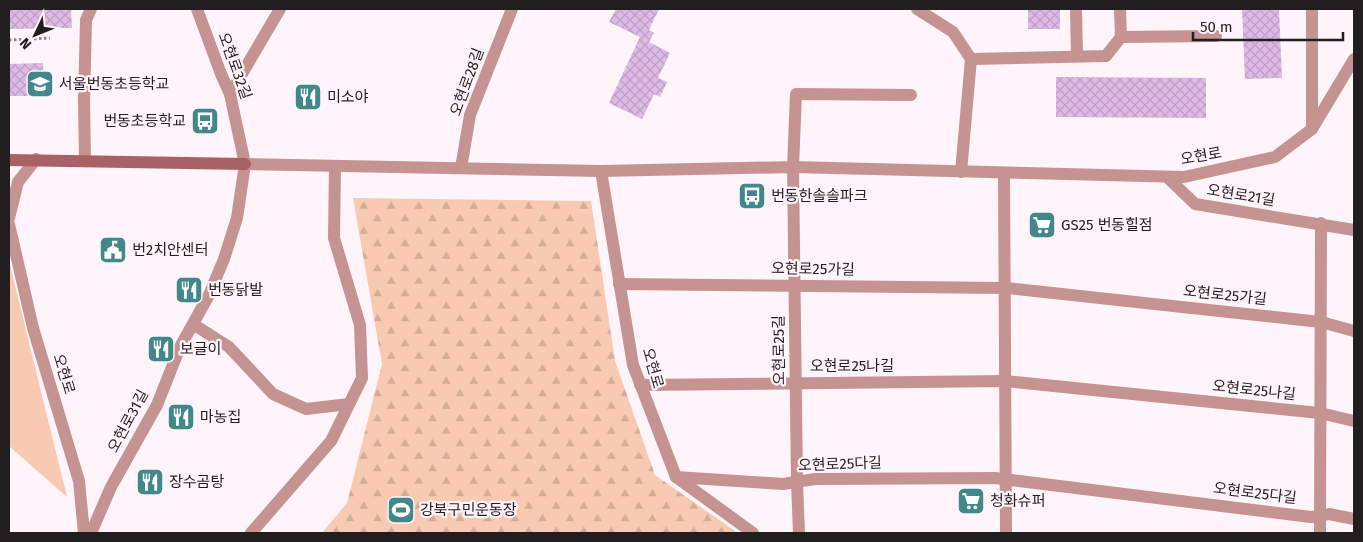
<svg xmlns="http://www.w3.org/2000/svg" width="1363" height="542" font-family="'Fira Sans','Noto Sans KR',sans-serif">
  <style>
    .green { fill: #f7cab1 }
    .forest { fill: url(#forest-firs) }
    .building { fill: url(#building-cross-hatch) }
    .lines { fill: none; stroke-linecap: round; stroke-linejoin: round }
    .path { stroke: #8f888b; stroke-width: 3; stroke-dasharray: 2.5 2.5; stroke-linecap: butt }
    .minor { stroke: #c59392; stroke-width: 12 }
    .tertiary { stroke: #c59392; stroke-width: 12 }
    .secondary { stroke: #a86263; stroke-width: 12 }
    .labels { text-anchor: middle; stroke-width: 4.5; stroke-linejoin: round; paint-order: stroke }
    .street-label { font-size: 15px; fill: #221e20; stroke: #fff4f9 }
    .poi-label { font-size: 15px; fill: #221e20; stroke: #fff4f9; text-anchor: start }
  </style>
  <defs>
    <pattern id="forest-firs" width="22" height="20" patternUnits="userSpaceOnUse" patternTransform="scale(1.25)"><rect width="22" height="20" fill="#f7cab1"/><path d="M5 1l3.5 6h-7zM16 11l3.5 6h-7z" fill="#d3ad98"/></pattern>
    <pattern id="building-cross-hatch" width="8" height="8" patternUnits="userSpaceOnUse" patternTransform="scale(1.25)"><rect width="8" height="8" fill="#dfbae7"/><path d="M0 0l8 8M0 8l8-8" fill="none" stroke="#bf9fc6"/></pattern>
  </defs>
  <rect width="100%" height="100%" fill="#fff4f9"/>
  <!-- green -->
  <polygon class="green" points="9,261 67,497 9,446"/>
  <!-- forest -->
  <polygon class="forest" points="353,198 591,201 615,361 655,475 738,533 322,533 347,503 382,364"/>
  <!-- building -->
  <g class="building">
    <polygon points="9,9 71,9 72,28 9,29"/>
    <polygon points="616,9 659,9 649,30 654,33 649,42 670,53 658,78 667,82 660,97 654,94 642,119 609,103 640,37 609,22"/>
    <rect x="1028" y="9" width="32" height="20"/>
    <polygon points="1242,9 1279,9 1282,78 1245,79"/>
    <polygon points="43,63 44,96 9,96 9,64"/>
    <polygon points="1056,77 1206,78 1206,118 1056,117"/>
  </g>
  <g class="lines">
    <!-- path -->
    <polyline class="path" points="9,40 50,38"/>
    <!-- minor -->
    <g class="minor">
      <polyline points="917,9 953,32 971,59 961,172"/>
      <polyline points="1076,9 1077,56"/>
      <polyline points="1120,9 1121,37"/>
      <polyline points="1312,9 1312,129"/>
      <polyline points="971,59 1106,56 1121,37 1216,36"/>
      <polyline points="230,94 280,9"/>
      <polyline points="85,160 84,101 86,20 91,9"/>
      <polyline points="461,168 470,115 512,9"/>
      <polyline points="601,171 633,365 676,477 753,533"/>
      <polyline points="1004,173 1006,533"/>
      <polyline points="1167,177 1195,204 1354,230"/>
      <polyline points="9,218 18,182 36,159"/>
      <polyline points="9,224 33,328 79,481 84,533"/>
      <polyline points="619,284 1006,288 1321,322 1354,331"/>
      <polyline points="193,324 229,347 273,394 306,409 349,404"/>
      <polyline points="640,385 1005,381 1320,413 1354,421"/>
      <polyline points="676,477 783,484 815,479 995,478 1311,517 1320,516 1329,514 1354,519"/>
      <polyline points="251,533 331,441 362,378 360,325 334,238 335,166"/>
      <polyline points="799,533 797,482 793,167 796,94 911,95"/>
      <polyline points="1320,533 1321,223"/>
    </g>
    <!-- tertiary -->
    <g class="tertiary">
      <polyline points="245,164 601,171 793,167 1184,177 1275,157 1312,129 1354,59"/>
      <polyline points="91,533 111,487 157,405 180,347 209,295 224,259 237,218 245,164 230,94 221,74 197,9"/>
    </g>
    <!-- secondary -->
    <polyline class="secondary" points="9,160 245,164"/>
  </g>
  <!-- icons -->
  <defs>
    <g id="school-square" transform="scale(1.4375)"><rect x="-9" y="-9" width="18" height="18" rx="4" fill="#40888b" stroke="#fff4f9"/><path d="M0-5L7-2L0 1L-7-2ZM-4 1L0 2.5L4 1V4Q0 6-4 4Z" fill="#fff"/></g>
    <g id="restaurant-square" transform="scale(1.4375)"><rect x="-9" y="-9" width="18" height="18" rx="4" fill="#40888b" stroke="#fff4f9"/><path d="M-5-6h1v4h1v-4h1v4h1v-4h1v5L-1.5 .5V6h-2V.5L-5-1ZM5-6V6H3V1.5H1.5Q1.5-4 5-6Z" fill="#fff"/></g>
    <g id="bus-square" transform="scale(1.4375)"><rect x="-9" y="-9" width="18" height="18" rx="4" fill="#40888b" stroke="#fff4f9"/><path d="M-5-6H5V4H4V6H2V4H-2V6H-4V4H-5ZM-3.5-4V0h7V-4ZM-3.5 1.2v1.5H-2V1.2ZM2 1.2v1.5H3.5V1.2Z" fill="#fff"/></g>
    <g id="supermarket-square" transform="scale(1.4375)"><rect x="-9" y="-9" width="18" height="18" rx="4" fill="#40888b" stroke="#fff4f9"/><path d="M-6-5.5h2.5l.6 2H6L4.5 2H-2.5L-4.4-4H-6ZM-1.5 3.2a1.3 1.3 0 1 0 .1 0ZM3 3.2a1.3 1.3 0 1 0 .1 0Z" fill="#fff"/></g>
    <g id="civic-square" transform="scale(1.4375)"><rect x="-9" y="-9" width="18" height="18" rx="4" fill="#40888b" stroke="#fff4f9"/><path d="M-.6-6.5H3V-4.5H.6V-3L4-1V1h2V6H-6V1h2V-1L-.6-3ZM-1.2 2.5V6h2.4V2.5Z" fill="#fff"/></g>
    <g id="stadium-square" transform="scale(1.4375)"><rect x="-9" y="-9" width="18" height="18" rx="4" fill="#40888b" stroke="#fff4f9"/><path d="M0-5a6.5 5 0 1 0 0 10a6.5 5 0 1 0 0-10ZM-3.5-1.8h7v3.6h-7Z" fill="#fff"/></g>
  </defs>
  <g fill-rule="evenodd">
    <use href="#school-square" x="40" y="84"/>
    <use href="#restaurant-square" x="308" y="97"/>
    <use href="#bus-square" x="205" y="121"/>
    <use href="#bus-square" x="752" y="196"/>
    <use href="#supermarket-square" x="1042" y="225"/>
    <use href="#civic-square" x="113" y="250"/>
    <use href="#restaurant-square" x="189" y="290"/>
    <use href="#restaurant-square" x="161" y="349"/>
    <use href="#restaurant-square" x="181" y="417"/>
    <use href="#restaurant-square" x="150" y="482"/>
    <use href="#supermarket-square" x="971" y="501"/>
    <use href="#stadium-square" x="401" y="510"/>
  </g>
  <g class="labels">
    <!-- street labels -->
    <g class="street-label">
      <text transform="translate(235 66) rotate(70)" y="5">오현로32길</text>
      <text transform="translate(467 82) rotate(-70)" y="5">오현로28길</text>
      <text transform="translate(1201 156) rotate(-10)" y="5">오현로</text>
      <text transform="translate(1241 195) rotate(9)" y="5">오현로21길</text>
      <text transform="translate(813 269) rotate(1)" y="5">오현로25가길</text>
      <text transform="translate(1225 295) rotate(6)" y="5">오현로25가길</text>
      <text transform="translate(779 350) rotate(-91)" y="5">오현로25길</text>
      <text x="852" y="371">오현로25나길</text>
      <text transform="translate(653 368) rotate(74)" y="5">오현로</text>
      <text transform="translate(64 374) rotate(73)" y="5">오현로</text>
      <text transform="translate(1254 390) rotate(6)" y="5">오현로25나길</text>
      <text transform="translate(128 421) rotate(-62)" y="5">오현로31길</text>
      <text transform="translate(840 464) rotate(-2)" y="5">오현로25다길</text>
      <text transform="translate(1255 493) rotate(7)" y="5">오현로25다길</text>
    </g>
    <!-- poi labels -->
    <g class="poi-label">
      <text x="59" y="89">서울번동초등학교</text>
      <text x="327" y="102">미소야</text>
      <text x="186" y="126" text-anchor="end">번동초등학교</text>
      <text x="771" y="201">번동한솔솔파크</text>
      <text x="1061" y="230">GS25 번동힐점</text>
      <text x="132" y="255">번2치안센터</text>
      <text x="208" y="295">번동닭발</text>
      <text x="180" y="354">보글이</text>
      <text x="200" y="422">마농집</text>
      <text x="169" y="487">장수곰탕</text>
      <text x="990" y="506">청화슈퍼</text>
      <text x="420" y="515">강북구민운동장</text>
    </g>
  </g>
  <!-- border -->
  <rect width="1363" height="542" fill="none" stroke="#221e20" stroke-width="20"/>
  <!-- north arrow -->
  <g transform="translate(35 35) rotate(227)" stroke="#fff4f9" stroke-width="4" paint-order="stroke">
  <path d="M0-4L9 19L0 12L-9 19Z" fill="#221e20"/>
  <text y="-8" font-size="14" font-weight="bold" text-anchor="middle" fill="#221e20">N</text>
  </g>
  <!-- scale -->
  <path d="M1193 32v8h150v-8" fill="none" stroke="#221e20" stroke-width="2.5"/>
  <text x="1200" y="32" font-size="15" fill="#221e20" stroke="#fff4f9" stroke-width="4" paint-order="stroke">50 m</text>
</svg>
